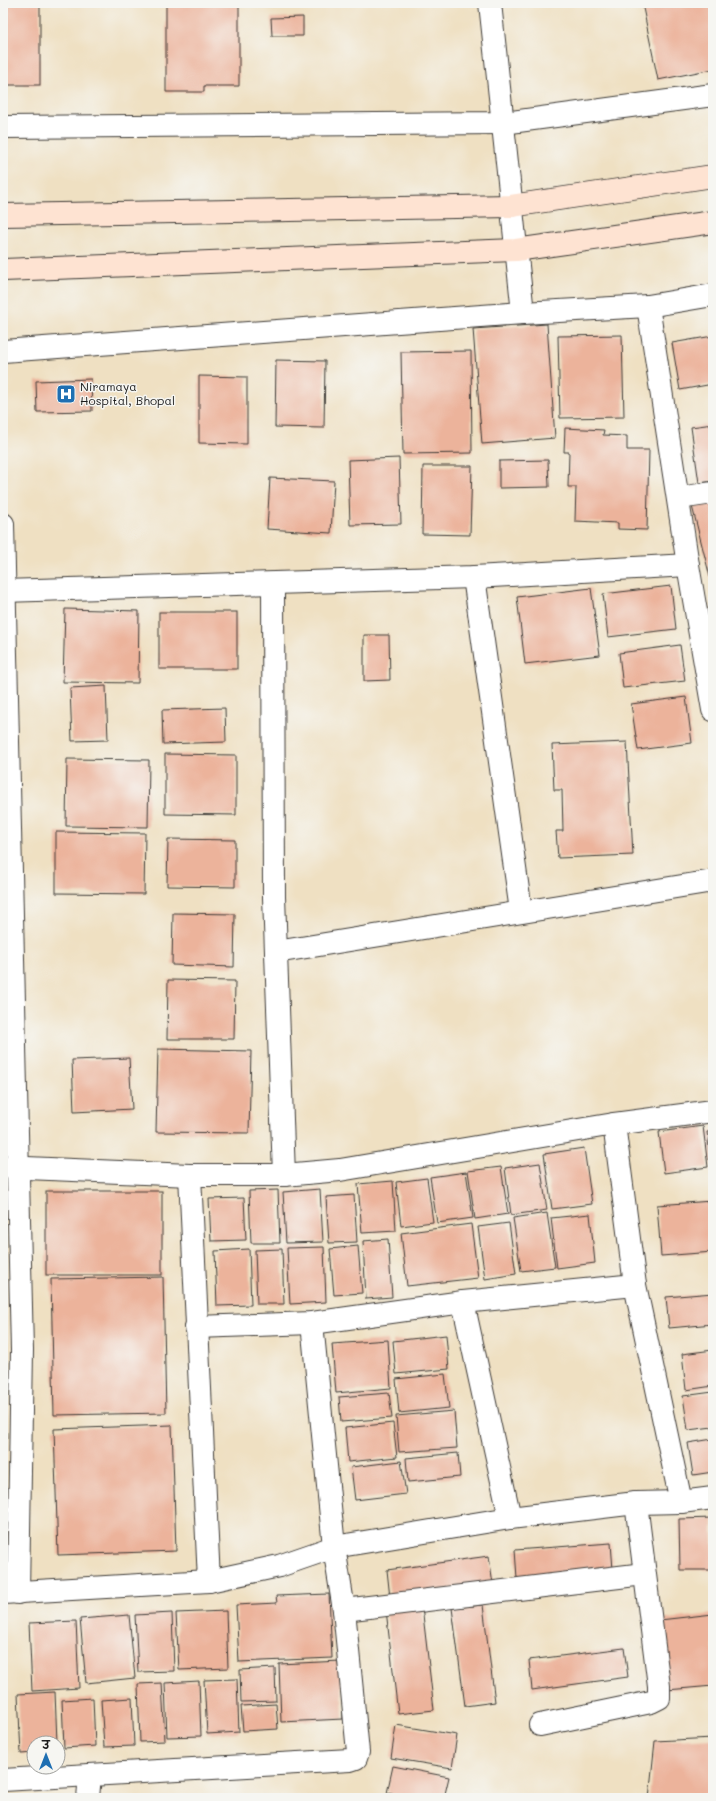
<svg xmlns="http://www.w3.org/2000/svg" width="716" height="1801" font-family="Mali,'Playpen Sans Deva',sans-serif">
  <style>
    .building { fill: #ecb39b }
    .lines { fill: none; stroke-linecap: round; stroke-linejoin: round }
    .minor-casing { stroke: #3c3935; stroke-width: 24 }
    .secondary-casing { stroke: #3c3935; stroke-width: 24 }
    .minor { stroke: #fff; stroke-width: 22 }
    .secondary { stroke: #fee3d2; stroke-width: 22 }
    .labels { text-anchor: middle; stroke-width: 3; stroke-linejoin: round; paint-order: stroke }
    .poi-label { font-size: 12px; fill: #1c1c1c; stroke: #f6f6f2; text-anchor: start }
  </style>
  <rect width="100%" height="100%" fill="#f6f6f2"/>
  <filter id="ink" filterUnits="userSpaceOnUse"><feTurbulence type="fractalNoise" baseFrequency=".025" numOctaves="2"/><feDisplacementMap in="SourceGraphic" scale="8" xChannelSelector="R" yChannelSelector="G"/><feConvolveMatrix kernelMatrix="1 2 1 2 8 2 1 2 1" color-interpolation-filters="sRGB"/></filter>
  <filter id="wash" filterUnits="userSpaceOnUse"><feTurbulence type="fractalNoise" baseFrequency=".012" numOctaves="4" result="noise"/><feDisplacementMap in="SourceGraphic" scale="16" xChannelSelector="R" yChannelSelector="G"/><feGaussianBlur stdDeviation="0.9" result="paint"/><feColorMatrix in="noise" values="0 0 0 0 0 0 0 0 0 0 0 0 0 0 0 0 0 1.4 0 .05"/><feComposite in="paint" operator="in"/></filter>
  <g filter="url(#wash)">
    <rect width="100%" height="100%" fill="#efe0c2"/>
    <g id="blocks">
      <!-- building -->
      <g class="building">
        <rect x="3" y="3" width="37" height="82"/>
        <polygon points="166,3 239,3 239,86 204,86 204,92 166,92"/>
        <polygon points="642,3 713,3 713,69 658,80"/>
        <polygon points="303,17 303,36 272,36 271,18"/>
        <polygon points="547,324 555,438 482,444 473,329"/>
        <polygon points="622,335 624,417 560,418 558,336"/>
        <polygon points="713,336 713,384 680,390 672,343"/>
        <polygon points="471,351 472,453 403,454 401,352"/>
        <polygon points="276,360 325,361 324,428 275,427"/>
        <polygon points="199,376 247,377 247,444 199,443"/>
        <polygon points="91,379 92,411 37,412 36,381"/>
        <polygon points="713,424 713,481 699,483 691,427"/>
        <polygon points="565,428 604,430 603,435 627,436 627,450 649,450 647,530 618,529 618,523 575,521 576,487 568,487 569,452 564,452"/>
        <polygon points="399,458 401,524 350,525 348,460"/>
        <polygon points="548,460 549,487 499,488 499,461"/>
        <polygon points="423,466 472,466 470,535 422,534"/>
        <polygon points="270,478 334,481 331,533 267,529"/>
        <polygon points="713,501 713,576 710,577 692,506"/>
        <polygon points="671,586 676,629 608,637 603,594"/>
        <polygon points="591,588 600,655 525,664 517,597"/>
        <polygon points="65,609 139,611 138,683 63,682"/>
        <rect x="159" y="612" width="78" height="57"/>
        <polygon points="364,635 389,635 390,680 364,681"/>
        <polygon points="680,645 685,681 623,688 619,653"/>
        <polygon points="106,686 108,740 72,741 70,688"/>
        <polygon points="686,697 692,743 638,750 631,704"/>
        <polygon points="225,708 226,742 163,744 162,710"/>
        <polygon points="627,742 633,855 558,858 556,831 563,831 562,790 554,790 552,745"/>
        <polygon points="165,754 236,755 236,815 165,814"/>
        <polygon points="67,759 149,760 148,827 66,826"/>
        <polygon points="56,832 145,833 144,894 56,893"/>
        <polygon points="168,839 235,840 235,887 167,886"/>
        <polygon points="173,913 235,914 234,967 172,965"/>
        <polygon points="168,980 235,981 234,1039 167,1039"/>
        <polygon points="158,1049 251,1051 249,1133 156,1132"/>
        <polygon points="129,1058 132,1109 74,1112 72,1060"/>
        <polygon points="703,1126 708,1167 664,1173 659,1132"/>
        <polygon points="713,1131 713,1171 712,1171 707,1132"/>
        <polygon points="584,1148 592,1204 552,1209 544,1154"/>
        <polygon points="540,1163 547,1210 511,1215 505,1168"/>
        <polygon points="501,1167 508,1214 475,1219 468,1171"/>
        <polygon points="466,1172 473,1218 437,1223 430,1177"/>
        <polygon points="427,1178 433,1222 401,1226 396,1182"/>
        <polygon points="393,1181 396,1231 362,1233 358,1184"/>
        <polygon points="320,1189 323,1242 286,1243 283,1192"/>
        <polygon points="278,1190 280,1243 251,1243 249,1191"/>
        <rect x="46" y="1191" width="116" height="84"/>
        <polygon points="354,1195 357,1242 329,1243 326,1197"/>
        <polygon points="244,1198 246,1240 211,1241 209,1199"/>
        <polygon points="712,1201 713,1252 661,1256 657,1205"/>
        <polygon points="547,1213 555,1267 521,1271 513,1218"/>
        <polygon points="590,1214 595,1263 557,1268 551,1218"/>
        <polygon points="509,1223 516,1274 485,1279 478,1227"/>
        <polygon points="471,1224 478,1278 407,1286 401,1233"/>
        <polygon points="388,1239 392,1297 366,1299 363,1241"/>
        <polygon points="358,1246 362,1293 334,1295 330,1249"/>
        <polygon points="324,1247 326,1302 290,1304 287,1248"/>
        <polygon points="249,1249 251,1305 217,1306 215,1251"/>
        <polygon points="282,1249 284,1304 257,1304 255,1250"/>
        <polygon points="163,1277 166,1413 54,1415 51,1279"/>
        <polygon points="713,1293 713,1324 669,1328 666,1297"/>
        <polygon points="446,1335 449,1369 396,1374 393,1341"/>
        <polygon points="388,1340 391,1388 336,1393 332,1344"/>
        <polygon points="713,1350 713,1386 686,1390 682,1354"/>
        <polygon points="445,1374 449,1408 399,1413 396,1379"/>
        <polygon points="713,1392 713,1427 688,1430 683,1396"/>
        <polygon points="389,1393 392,1418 341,1422 339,1397"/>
        <polygon points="454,1411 457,1448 399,1452 396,1416"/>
        <polygon points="393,1423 397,1457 348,1462 345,1428"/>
        <polygon points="172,1425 176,1551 58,1555 54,1429"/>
        <polygon points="713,1439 713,1472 693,1475 688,1443"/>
        <polygon points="458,1453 460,1477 408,1482 406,1458"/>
        <polygon points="401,1461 406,1494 355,1500 351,1467"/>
        <polygon points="713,1518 713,1570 680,1570 679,1519"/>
        <polygon points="611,1543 613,1570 517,1578 515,1550"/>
        <polygon points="489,1556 493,1584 390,1598 387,1570"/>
        <polygon points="329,1594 332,1658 239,1662 236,1605 277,1603 276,1596"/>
        <polygon points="483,1605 495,1702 465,1706 452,1608"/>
        <polygon points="422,1606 434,1710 398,1714 386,1610"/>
        <polygon points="226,1611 228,1668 179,1670 176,1613"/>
        <polygon points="172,1613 174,1671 138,1672 135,1615"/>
        <polygon points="713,1614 713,1686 667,1690 660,1620"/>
        <polygon points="129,1615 135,1678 86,1683 80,1619"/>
        <polygon points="76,1621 79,1688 32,1691 29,1623"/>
        <polygon points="624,1648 628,1677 532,1690 529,1660"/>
        <polygon points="341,1661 343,1719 281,1722 279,1664"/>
        <polygon points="275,1668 276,1701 241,1702 240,1670"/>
        <polygon points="237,1679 239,1732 207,1734 204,1680"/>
        <polygon points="199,1681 201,1736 167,1737 165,1683"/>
        <polygon points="162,1683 165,1741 140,1742 138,1684"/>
        <polygon points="55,1692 57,1743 34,1743 34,1753 21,1754 18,1694"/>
        <polygon points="93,1698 95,1746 64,1748 62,1700"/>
        <polygon points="132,1698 134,1746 104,1747 101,1700"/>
        <polygon points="276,1704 278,1729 243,1731 241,1706"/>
        <polygon points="396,1725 457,1735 452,1768 391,1758"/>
        <polygon points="713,1738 713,1798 649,1798 655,1741"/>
        <polygon points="393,1766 449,1777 444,1798 410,1798 387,1793"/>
      </g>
    </g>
  </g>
  <g filter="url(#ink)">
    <use href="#blocks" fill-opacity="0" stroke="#3c3935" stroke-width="1"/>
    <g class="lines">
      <!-- minor casing -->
      <g class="minor-casing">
        <g id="minor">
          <polyline points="490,3 523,313"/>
          <polyline points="3,127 503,123 713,95"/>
          <polyline points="648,306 688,565 713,710"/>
          <polyline points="3,351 523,313 648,306 713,295"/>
          <polyline points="679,498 713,493"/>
          <polyline points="3,524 22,1350 18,1593"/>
          <polyline points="474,577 521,911"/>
          <polyline points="273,584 274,897 284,1175"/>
          <polyline points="3,591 474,577 688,565"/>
          <polyline points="276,952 713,881"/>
          <polyline points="614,1124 635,1285 681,1502"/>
          <polyline points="3,1167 190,1175 284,1175 340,1170 614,1124 713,1111"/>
          <polyline points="190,1175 209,1581"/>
          <polyline points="463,1302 510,1518"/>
          <polyline points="196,1327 312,1323 463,1302 635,1285"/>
          <polyline points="3,1593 209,1581 279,1566 334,1547 510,1518 636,1503 681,1502 713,1498"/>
          <polyline points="344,1610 644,1574"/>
          <polyline points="540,1725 651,1702 659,1698 659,1686 636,1503"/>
          <polyline points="3,1780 350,1760 356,1758 358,1752 344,1610 334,1547 312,1323"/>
          <polyline points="88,1798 90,1775"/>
        </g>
      </g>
      <!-- secondary casing -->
      <g class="secondary-casing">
        <g id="secondary">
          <polyline points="3,215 511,206 713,176"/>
          <polyline points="3,270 516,250 713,222"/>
        </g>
      </g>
      <!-- minor -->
      <use href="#minor" class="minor"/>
      <!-- secondary -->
      <use href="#secondary" class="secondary"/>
    </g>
  </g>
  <!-- icons -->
  <defs>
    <g id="hospital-square" transform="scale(1)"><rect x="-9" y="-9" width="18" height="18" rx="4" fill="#1f6fb2" stroke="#f6f6f2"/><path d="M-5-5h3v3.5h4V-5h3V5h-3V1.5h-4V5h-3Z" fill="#fff"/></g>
  </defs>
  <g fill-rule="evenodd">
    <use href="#hospital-square" x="66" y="394"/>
  </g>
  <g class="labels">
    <!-- poi labels -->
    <g class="poi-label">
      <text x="80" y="391">Niramaya<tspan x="80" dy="14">Hospital, Bhopal</tspan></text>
    </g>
  </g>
  <!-- margin -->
  <rect width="716" height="1801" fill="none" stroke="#f6f6f2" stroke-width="16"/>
  <!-- north arrow -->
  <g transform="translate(46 1755)"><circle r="19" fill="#f6f6f2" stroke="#9f9f9c"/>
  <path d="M0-3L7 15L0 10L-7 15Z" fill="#1f6fb2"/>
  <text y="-6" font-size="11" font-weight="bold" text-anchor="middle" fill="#1c1c1c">उ</text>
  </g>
</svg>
